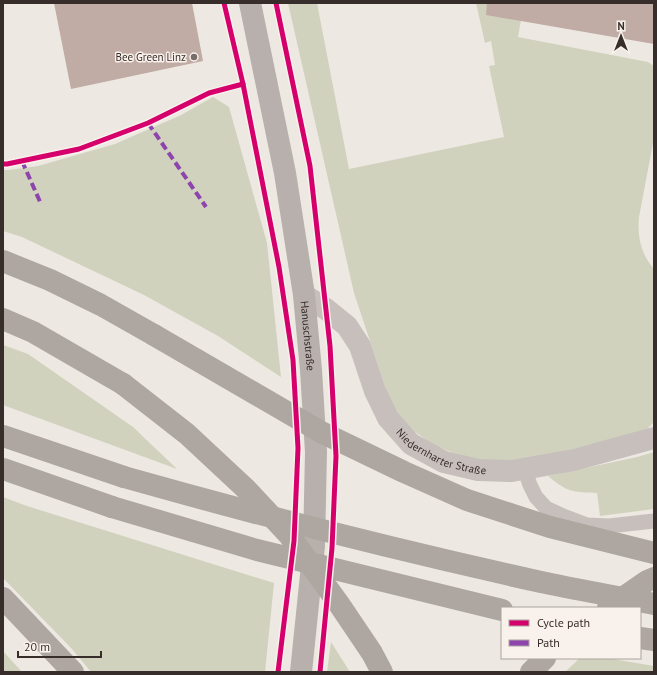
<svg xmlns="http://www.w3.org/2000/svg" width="657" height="675" font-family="'PT Sans',sans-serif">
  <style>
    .green { fill: #d0d2bd }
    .building { fill: #c0aba5 }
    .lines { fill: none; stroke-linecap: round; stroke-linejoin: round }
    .lane { stroke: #c6bfbb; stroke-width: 15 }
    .street { stroke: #c6bfbb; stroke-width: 22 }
    .secondary { stroke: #b7b0ac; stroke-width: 22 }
    .highway { stroke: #ada6a1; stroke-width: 22 }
    .highway-bridge { stroke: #ada6a1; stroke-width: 22 }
    .quiet { stroke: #8e44ad; stroke-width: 4; stroke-dasharray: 8 4; stroke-linecap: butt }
    .cycleway-casing { stroke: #f9f1eb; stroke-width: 8 }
    .cycleway { stroke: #d6006c; stroke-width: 5 }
    .poi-dot { fill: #776e6a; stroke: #f9f1eb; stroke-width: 1.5 }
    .labels { text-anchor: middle; stroke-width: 3; stroke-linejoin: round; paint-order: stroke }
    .poi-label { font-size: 11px; fill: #372d2a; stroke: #f9f1eb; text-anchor: end }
    .street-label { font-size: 11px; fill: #372d2a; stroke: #f9f1eb }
  </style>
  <rect width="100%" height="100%" fill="#eee8e2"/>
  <!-- green -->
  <g class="green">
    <path d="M288,3H317L349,169L504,137L489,66L495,65L491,41L485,43L476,3H524L518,37L648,62L654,66V138L639,217C637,236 641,254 654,269V422L647,429L610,440L553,454L508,461L479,460L453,453L432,444L414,431L398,413L388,395L354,293Z"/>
    <polygon points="213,97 229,107 267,243 281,377 218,336 144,295 22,237 3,231 3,170 9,170 38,166 115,144 181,115"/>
    <polygon points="3,345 28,354 133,427 177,469 3,405"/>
    <path d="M654,452V509L600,516L597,493C572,492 567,492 548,476L637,457Z"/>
    <polygon points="3,497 27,506 274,583 265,672 91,672 72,649 3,578"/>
    <polygon points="331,642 350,672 327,672"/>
    <polygon points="3,651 22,672 3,672"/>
    <polygon points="580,658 607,658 654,666 654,672 565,672"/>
  </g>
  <!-- building -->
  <g class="building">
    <polygon points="54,3 192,3 203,61 71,89"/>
    <polygon points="487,3 654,3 654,44 486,15"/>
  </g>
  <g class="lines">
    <!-- lane -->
    <polyline class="lane" points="524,468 530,485 536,497 546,508 563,516 587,525 609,526 654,521"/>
    <!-- street -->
    <path class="street" id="s1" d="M304,295L326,309L347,326L360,346L375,391L388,418L411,444L444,462L478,470L512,471L574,460L654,438"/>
    <!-- secondary -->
    <path class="secondary" id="s2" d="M250,3L285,173L304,295L311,370L316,452L314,546L301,672"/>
    <!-- highway -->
    <g class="highway">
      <polyline points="3,261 50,280 101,305 154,335"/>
      <polyline points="3,319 33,332 123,384"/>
      <polyline points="3,436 124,477"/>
      <polyline points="3,469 112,507"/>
      <polyline points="3,598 73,672"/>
      <polyline points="608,608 647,581 654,578"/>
      <polyline points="640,638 654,640"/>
      <polyline points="531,672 545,658"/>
    </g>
    <!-- highway-bridge -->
    <g class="highway-bridge">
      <polyline points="154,335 321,432 404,472 467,500 550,527 654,553"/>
      <polyline points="123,384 187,434 246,489 289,535 339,604 372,653 382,672"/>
      <path d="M124,477C262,516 401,551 541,582C578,590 616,596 654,604"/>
      <polyline points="112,507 257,550 502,610"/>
    </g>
    <!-- quiet -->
    <g class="quiet">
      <polyline points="148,123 206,207"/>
      <polyline points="22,161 41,204"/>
    </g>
    <!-- cycleway casing -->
    <g class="cycleway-casing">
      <g id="cycleway">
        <polyline points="224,3 243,84 279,267 293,360 298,448 294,541 278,672"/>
        <polyline points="276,3 310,166 330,346 336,456 332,548 320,672"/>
        <polyline points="3,164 7,164 79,149 148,123 209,93 243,84"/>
      </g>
    </g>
    <!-- cycleway -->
    <use href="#cycleway" class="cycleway"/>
  </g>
  <!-- markers -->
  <circle class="poi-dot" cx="194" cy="57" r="4"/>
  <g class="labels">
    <!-- poi labels -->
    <g class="poi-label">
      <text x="186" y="61">Bee Green Linz</text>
    </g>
    <!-- street labels -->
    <g class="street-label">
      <text dy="4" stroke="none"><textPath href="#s2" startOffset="338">Hanuschstraße</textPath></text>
      <text dy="4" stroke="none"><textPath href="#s1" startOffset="220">Niedernharter Straße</textPath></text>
    </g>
  </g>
  <!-- border -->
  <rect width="657" height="675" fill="none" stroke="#372d2a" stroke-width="8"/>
  <!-- legend -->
  <rect x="501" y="607" width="140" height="52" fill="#f9f1eb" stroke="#aba39e"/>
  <rect x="509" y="620" width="20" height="6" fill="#d6006c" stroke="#aba39e"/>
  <text x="537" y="627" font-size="12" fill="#372d2a">Cycle path</text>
  <rect x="509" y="640" width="20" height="6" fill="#8e44ad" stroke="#aba39e"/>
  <text x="537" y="647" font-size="12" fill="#372d2a">Path</text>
  <!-- north arrow -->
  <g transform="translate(621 36)" stroke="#f9f1eb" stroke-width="3" paint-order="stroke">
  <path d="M0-3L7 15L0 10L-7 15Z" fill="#372d2a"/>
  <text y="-6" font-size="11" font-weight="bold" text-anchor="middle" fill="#372d2a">N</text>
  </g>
  <!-- scale -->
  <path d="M18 651v6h83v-6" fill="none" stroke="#372d2a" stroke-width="2"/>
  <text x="24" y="651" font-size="12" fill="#372d2a" stroke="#f9f1eb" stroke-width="3" paint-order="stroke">20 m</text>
</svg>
